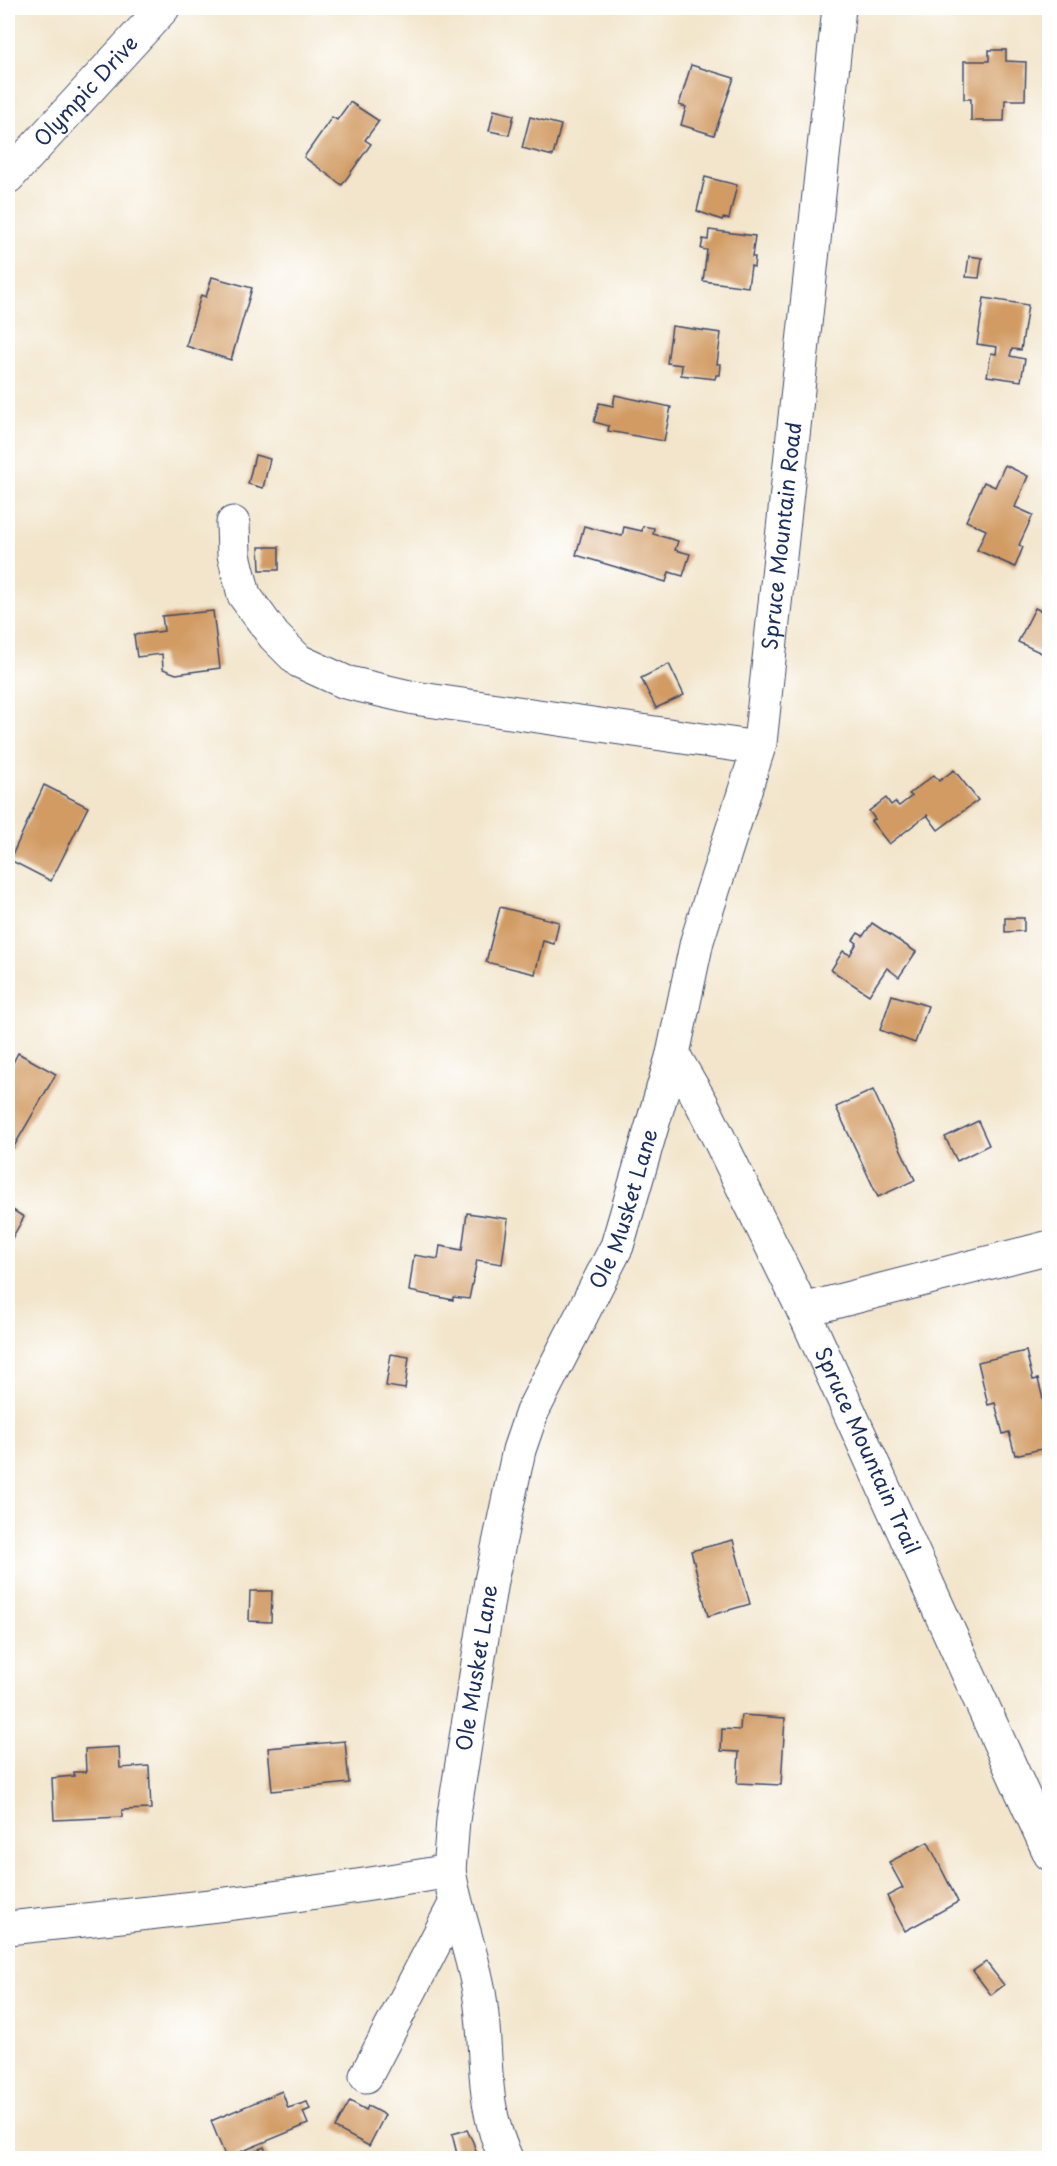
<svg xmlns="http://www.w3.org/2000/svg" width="1057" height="2166" font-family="'Playpen Sans',sans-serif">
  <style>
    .building { fill: #d29b63 }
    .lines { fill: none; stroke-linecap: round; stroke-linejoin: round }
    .minor-casing { stroke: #3b4a6e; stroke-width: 35 }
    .minor { stroke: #fff; stroke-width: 33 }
    .labels { text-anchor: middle; stroke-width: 4.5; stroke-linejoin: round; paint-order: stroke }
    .street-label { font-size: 21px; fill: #1b2f5e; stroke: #fff }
  </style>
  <rect width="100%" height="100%" fill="#fff"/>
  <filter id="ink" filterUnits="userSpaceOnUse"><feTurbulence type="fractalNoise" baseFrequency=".0167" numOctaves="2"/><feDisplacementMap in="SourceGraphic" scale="12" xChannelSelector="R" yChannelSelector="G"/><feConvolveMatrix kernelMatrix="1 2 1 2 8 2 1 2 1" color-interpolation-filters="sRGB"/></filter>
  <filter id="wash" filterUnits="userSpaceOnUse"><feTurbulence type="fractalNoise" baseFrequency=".008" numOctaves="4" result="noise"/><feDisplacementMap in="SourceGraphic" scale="24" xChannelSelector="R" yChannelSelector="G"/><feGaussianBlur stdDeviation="1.35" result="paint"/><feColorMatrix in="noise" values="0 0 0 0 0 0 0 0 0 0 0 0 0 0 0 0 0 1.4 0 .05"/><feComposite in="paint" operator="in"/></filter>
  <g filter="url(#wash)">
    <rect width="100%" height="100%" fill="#f2e5cb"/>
    <g id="blocks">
      <!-- building -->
      <g class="building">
        <polygon points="989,50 1006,50 1006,61 1026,62 1025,100 1005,100 1004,121 971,121 971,99 964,99 964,61 989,61"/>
        <polygon points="691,65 734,78 714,135 681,125 686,107 679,105"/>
        <polygon points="350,102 379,121 365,140 371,144 342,185 304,157 332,117 337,120"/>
        <polygon points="494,110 514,115 509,135 489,131"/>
        <polygon points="530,117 561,125 553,156 522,148"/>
        <polygon points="705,177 737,185 729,219 723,218 722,220 697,211"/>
        <polygon points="709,230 755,236 752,257 755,257 754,267 751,266 748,287 703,281 707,250 701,249 703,239 708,240"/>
        <polygon points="969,256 982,258 979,278 966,277"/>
        <polygon points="212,277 252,288 231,360 186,346 201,295 206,297"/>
        <polygon points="984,298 1028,305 1021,350 1012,349 1010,356 1025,359 1021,381 987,376 991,353 996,354 997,347 977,344"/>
        <polygon points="672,326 721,333 717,364 721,364 720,375 716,375 715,379 681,375 682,365 667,363"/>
        <polygon points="615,395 671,407 664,441 608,431 609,426 594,422 599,403 613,406"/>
        <polygon points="255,455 270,459 263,488 248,484"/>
        <polygon points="1005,465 1028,476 1015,507 1033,515 1019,545 1023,547 1015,567 977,550 986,530 966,521 984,482 995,487"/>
        <polygon points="584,526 622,536 624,527 642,531 643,526 654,528 653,534 678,541 675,550 690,554 683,576 669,572 666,582 576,555"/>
        <polygon points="259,547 279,547 279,570 260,570"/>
        <polygon points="1035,608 1050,615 1050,657 1018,642"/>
        <polygon points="213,611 220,668 176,674 163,669 162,654 137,657 134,635 164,631 162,616"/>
        <polygon points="669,664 684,695 656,708 641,678"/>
        <polygon points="954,770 978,800 938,830 927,815 889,844 871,821 875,819 869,811 886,798 891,805 895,802 899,806 912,796 909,794 934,775 939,781"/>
        <polygon points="44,785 88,807 51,881 10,860"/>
        <polygon points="500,907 559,922 554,944 543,941 535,974 486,962"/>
        <polygon points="1005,918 1024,918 1024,931 1005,932"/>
        <polygon points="872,923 916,952 899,977 887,968 869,995 831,970 843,951 850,955 857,943 853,940 858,933 863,936"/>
        <polygon points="892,995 928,1006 915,1043 880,1030"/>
        <polygon points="18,1053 56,1074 12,1150 8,1147 8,1072"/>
        <polygon points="873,1090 915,1180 878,1197 836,1107"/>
        <polygon points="978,1121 989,1145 957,1161 945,1137"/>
        <polygon points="8,1207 24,1217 11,1240 8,1238"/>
        <polygon points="467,1213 508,1219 502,1264 477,1260 469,1299 453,1297 453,1300 409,1291 414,1255 438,1259 440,1246 462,1250"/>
        <polygon points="1026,1351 1033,1380 1038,1379 1050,1427 1050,1447 1015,1455 1009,1432 1003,1434 995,1403 988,1405 978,1362"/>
        <polygon points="391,1354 409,1357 405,1389 386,1386"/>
        <polygon points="733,1540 750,1604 708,1616 691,1551"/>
        <polygon points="250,1591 272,1591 271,1622 249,1621"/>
        <polygon points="741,1715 785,1718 781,1785 737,1783 739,1752 721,1751 722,1729 740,1730"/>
        <polygon points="345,1741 349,1783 272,1791 268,1748"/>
        <polygon points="119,1747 120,1768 149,1766 151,1809 122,1810 122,1817 54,1820 52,1778 74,1776 74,1772 86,1772 85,1749"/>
        <polygon points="928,1842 958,1902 905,1931 887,1896 903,1888 889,1862"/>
        <polygon points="986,1962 1004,1985 991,1995 973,1971"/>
        <polygon points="282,2091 288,2108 307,2102 310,2109 303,2112 308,2124 226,2158 211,2121"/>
        <polygon points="350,2101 366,2110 368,2106 385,2115 369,2146 335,2128"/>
        <polygon points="467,2130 473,2142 478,2158 458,2158 452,2134"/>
        <polygon points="264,2147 269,2158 238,2158"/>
      </g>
    </g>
  </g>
  <g filter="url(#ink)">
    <use href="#blocks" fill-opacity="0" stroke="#3b4a6e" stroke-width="1.5"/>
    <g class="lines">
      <!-- minor casing -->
      <g class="minor-casing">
        <g id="minor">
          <path id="s1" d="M8,177L163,8"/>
          <polyline points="233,523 234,555 244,595 274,636 299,661 345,682 414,698 758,748"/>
          <path id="s2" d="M673,1054L702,1104L803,1310L1050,1854"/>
          <polyline points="803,1310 1050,1247"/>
          <path d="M449,1871C456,1912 472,1951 479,1992C489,2050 479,2103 506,2158"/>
          <path id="s3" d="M8,1928C155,1913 303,1897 449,1871L453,1820L491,1581L519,1450L532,1412L617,1246L673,1054L697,941L760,743L839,8"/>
          <polyline points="366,2076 455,1904"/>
        </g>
      </g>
      <!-- minor -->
      <use href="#minor" class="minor"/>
    </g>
  </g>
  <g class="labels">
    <!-- street labels -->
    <g class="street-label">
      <text dy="7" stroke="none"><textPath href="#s1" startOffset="116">Olympic Drive</textPath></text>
      <text dy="7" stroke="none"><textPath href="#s3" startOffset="1830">Spruce Mountain Road</textPath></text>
      <text dy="7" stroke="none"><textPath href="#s3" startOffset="1136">Ole Musket Lane</textPath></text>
      <text dy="7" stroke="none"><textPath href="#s2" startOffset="442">Spruce Mountain Trail</textPath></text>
      <text dy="7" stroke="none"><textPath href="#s3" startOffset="650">Ole Musket Lane</textPath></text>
    </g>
  </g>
  <!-- margin -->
  <rect width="1057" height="2166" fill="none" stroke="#fff" stroke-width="30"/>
</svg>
